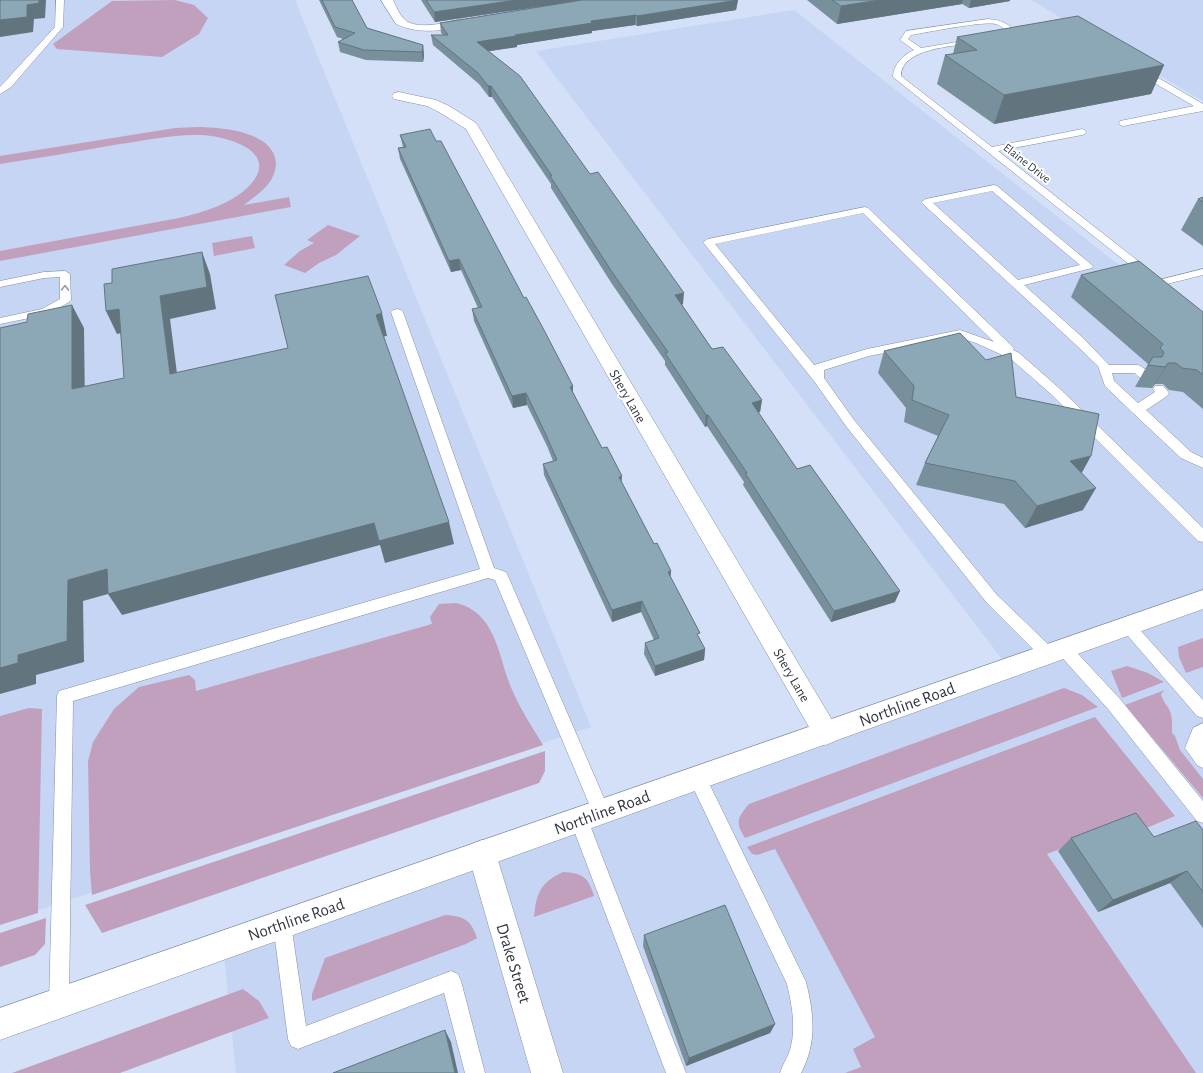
<svg xmlns="http://www.w3.org/2000/svg" width="1203" height="1073" font-family="'Alegreya Sans',sans-serif">
  <style>
    .built { fill: #c6d5f3 }
    .green { fill: #c1a0be }
    .lines { fill: none; stroke-linecap: round; stroke-linejoin: round }
    .lane-casing { stroke: #8490a6; stroke-width: 1 }
    .street-casing { stroke: #8490a6; stroke-width: 1 }
    .secondary-casing { stroke: #8490a6; stroke-width: 1 }
    .lane { fill: #fff; fill-rule: evenodd }
    .street { fill: #fff; fill-rule: evenodd }
    .secondary { fill: #fff; fill-rule: evenodd }
    .wall { fill: #78909c }
    .shaded-wall { fill: #62757f }
    .building { fill: #8ca7b5; stroke: #62757f }
    .oneway { stroke: #989ba0 }
    .labels { text-anchor: middle; stroke-width: 4; stroke-linejoin: round; paint-order: stroke }
    .far-street-label { font-size: 12px; fill: #323740; stroke: #fff }
    .street-label { font-size: 14px; fill: #323740; stroke: #fff }
    .near-street-label { font-size: 17px; fill: #323740; stroke: #fff }
  </style>
  <rect width="100%" height="100%" fill="#d3e0f8"/>
  <!-- built -->
  <g class="built">
    <polygon points="0,0 295,0 591,727 0,923"/>
    <polygon points="1031,0 1203,0 1203,101"/>
    <polygon points="794,10 1203,331 1203,1073 236,1073 223,945 1008,667 536,51"/>
  </g>
  <!-- green -->
  <g class="green">
    <polygon points="175,0 194,5 208,18 199,34 162,57 57,49 53,44 112,1"/>
    <path d="M197,127C220,127 274,131 276,163C276,170 273,178 269,183C262,192 253,198 244,205L289,197L291,207L0,261V251L179,218C204,212 232,204 250,185C281,151 226,136 201,135C174,134 147,140 120,144C80,151 40,158 0,164V156L175,128Z"/>
    <polygon points="328,225 360,236 336,255 319,263 305,273 284,265 300,251 314,243 307,240"/>
    <polygon points="252,236 255,248 214,256 212,243"/>
    <path d="M456,603C499,613 498,662 514,694C522,712 533,728 543,745L92,895L90,871L88,761L93,742L114,709L139,687L189,675L195,680L196,691L432,624L430,617L439,604Z"/>
    <polygon points="1203,638 1203,667 1186,673 1179,657 1178,647"/>
    <polygon points="1127,666 1148,673 1164,682 1122,698 1111,671"/>
    <path d="M1064,688L1082,695L1098,707L745,838C735,823 737,818 749,804Z"/>
    <path d="M1165,690L1161,694C1163,701 1166,704 1169,709C1173,717 1172,726 1172,733L1175,736L1180,750L1203,779V798L1125,705Z"/>
    <polygon points="29,708 42,709 38,913 0,925 0,716"/>
    <polygon points="1095,717 1175,816 1130,835 1122,825 1047,854 1196,1073 845,1073 861,1067 853,1049 875,1037 775,849 757,855 752,854 747,847"/>
    <polygon points="545,751 545,771 539,783 102,933 85,905"/>
    <path d="M563,872C583,873 588,877 594,896L534,917C536,893 541,882 563,872Z"/>
    <path d="M445,915C464,916 471,920 477,938L466,944L312,1001V994L325,958Z"/>
    <polygon points="46,918 45,944 35,955 0,967 0,933"/>
    <polygon points="243,989 259,1001 269,1018 120,1073 12,1073"/>
  </g>
  <g class="lines">
    <!-- lane casing -->
    <g class="lane-casing">
      <g id="lane">
        <polygon points="56,0 64,0 63,27 11,87 0,94 0,87 55,27"/>
        <path d="M988,19C1002,20 1011,24 1019,37L1015,39H1012C1008,32 1004,27 996,24C982,21 929,32 911,35L908,39L921,48L975,39L979,41L975,43C955,46 901,48 901,76L992,147L1082,129L1085,130L1086,132L1085,134L1082,135L998,151L1152,272L1153,274L1152,276H1144L893,77C893,65 903,55 914,50L900,40L906,31Z"/>
        <polygon points="1137,69 1143,69 1203,104 1203,111 1123,126 1120,125 1119,123 1120,121 1194,106 1137,73"/>
        <path d="M994,185L997,186L1093,266L1092,268L1024,285L1082,337L1109,365H1138C1143,367 1147,370 1150,375L1148,378C1142,380 1139,377 1135,373H1112L1114,381L1138,403L1155,392L1153,389L1155,386H1163L1169,393L1167,396L1146,410L1191,452L1203,458V468L1181,458L1133,413L1105,386L1098,366L1074,343L921,202L926,199ZM992,191L1080,265L1018,280L933,203Z"/>
        <path d="M865,207L868,208L1012,346L1014,349L1013,350L1019,353L1059,388L1203,528V542L1198,541L1051,394L1011,359L976,343L960,338L869,356L824,370V378L854,420L997,595L1053,649L1056,654L1053,659L1048,661L1043,659L987,603L846,426L814,381L703,242L708,239ZM863,213L994,342L960,330L867,349L814,365L715,244Z"/>
        <polygon points="1203,269 1203,275 1159,286 1154,283 1155,281"/>
        <polygon points="65,271 70,274 71,300 69,302 49,314 0,324 0,318 42,309 60,299 60,277 44,278 0,287 0,281 44,272"/>
        <polygon points="397,309 401,310 403,312 494,568 506,572 508,576 610,812 607,818 601,820 595,818 495,580 488,578 73,701 69,1003 66,1010 59,1013 52,1010 49,1003 57,696 59,691 480,569 391,312 393,310"/>
        <polygon points="1127,619 1132,621 1203,700 1203,718 1197,716 1122,629 1119,625 1122,621"/>
        <polygon points="1063,642 1068,643 1120,699 1203,801 1203,823 1197,821 1108,709 1058,653 1055,648 1058,643"/>
        <polygon points="1203,723 1203,768 1197,765 1185,748 1193,728"/>
        <path d="M697,769L703,771L806,982C814,1014 817,1043 801,1073H780C782,1066 786,1060 789,1053C797,1030 792,1006 787,984L688,777L691,771Z"/>
        <polygon points="579,812 585,814 588,820 686,1073 666,1073 570,820 573,814"/>
        <polygon points="282,915 289,917 291,924 306,1026 451,971 458,974 461,981 485,1073 465,1073 444,993 298,1049 291,1046 288,1039 273,924 275,917"/>
      </g>
    </g>
    <!-- street casing -->
    <g class="street-casing">
      <g id="street">
        <path d="M381,0H393C396,6 399,14 404,19C417,32 454,21 469,17L473,19L475,21L473,23C447,30 422,36 396,24Z"/>
        <polygon points="399,92 436,100 449,106 476,123 478,126 835,725 839,733 835,741 826,745 817,741 466,129 439,112 427,106 394,99 392,96 394,93"/>
        <polygon points="482,840 492,844 496,854 563,1073 531,1073 468,854 472,844"/>
      </g>
    </g>
    <!-- secondary casing -->
    <g class="secondary-casing">
      <polygon id="secondary" points="1203,590 1203,609 0,1040 0,1008"/>
    </g>
    <!-- lane -->
    <use href="#lane" class="lane"/>
    <!-- street -->
    <use href="#street" class="street"/>
    <!-- secondary -->
    <use href="#secondary" class="secondary"/>
  </g>
  <!-- wall -->
  <g class="wall">
    <polygon points="319,0 352,0 367,28 423,45 424,56 423,62 366,60 340,52 338,42 343,39 337,37"/>
    <polygon points="421,0 738,0 736,10 637,26 635,25 592,31 592,33 517,45 517,47 488,51 683,304 682,305 712,349 762,400 760,412 758,413 797,469 895,602 831,622 743,485 744,482 707,426 705,427 665,365 665,361 612,284 551,188 551,184 492,97 489,97 479,84 433,45 431,35 443,35 441,33 440,23 558,4 435,22"/>
    <polygon points="807,0 1010,0 1010,1 969,8 962,4 837,24"/>
    <polygon points="957,37 1164,65 1151,94 994,124 937,84 945,55 953,54"/>
    <polygon points="400,135 436,141 602,448 621,482 654,544 671,571 670,578 699,638 705,649 704,660 655,676 644,654 645,643 654,640 641,612 612,622 544,475 543,464 553,461 547,446 527,405 513,408 474,321 472,309 478,308 461,270 451,272 400,159 398,148 403,147"/>
    <polygon points="1203,197 1203,246 1181,230 1198,199"/>
    <polygon points="1081,275 1203,312 1203,409 1183,392 1169,390 1163,384 1155,384 1152,388 1135,387 1148,364 1071,297"/>
    <polygon points="884,351 1016,397 1081,473 1083,510 1025,528 1004,504 916,485 925,463 938,436 904,422 906,408 878,373"/>
    <polygon points="1203,830 1203,928 1170,883 1098,912 1058,851 1071,838 1154,837"/>
    <polygon points="644,935 775,1024 770,1033 686,1066 643,946"/>
  </g>
  <!-- shaded-wall -->
  <g class="shaded-wall">
    <polygon points="39,0 46,0 45,18 34,19 33,32 0,37 0,20 27,5"/>
    <polygon points="517,0 583,0 435,22 434,12"/>
    <polygon points="738,0 736,10 637,26 637,16"/>
    <polygon points="880,0 963,0 962,4 837,24 841,6"/>
    <polygon points="971,0 1010,0 1010,1 969,8"/>
    <polygon points="636,15 635,25 592,31 592,33 517,45 517,47 478,53 477,42 591,21"/>
    <polygon points="423,45 424,56 423,62 422,52"/>
    <polygon points="1164,65 1151,94 994,124 1004,95"/>
    <polygon points="488,86 491,86 492,97 489,97"/>
    <polygon points="202,252 210,274 216,309 170,319 180,397 170,374 160,296"/>
    <polygon points="459,259 461,270 451,272 449,261"/>
    <polygon points="684,293 683,304 674,306 675,295"/>
    <polygon points="72,305 84,328 85,412 72,389"/>
    <polygon points="119,309 130,331 117,334 106,311"/>
    <polygon points="382,313 387,336 381,337 376,315"/>
    <polygon points="1168,363 1155,384 1152,388 1165,367"/>
    <polygon points="573,386 573,398 570,387"/>
    <polygon points="526,393 527,405 513,408 512,396"/>
    <polygon points="762,400 760,412 750,415 752,403"/>
    <polygon points="706,415 708,415 707,426 705,427"/>
    <polygon points="1091,456 1079,478 1070,461"/>
    <polygon points="622,476 621,488 619,477"/>
    <polygon points="1096,488 1083,510 1025,528 1037,506"/>
    <polygon points="449,522 454,544 385,563 380,545 122,615 108,594 83,601 84,662 36,675 36,684 0,694 0,668 18,655 68,580 107,569 374,523"/>
    <polygon points="671,571 670,583 668,572"/>
    <polygon points="900,591 895,602 831,622 834,611"/>
    <polygon points="642,601 641,612 612,622 612,610"/>
    <polygon points="705,649 704,660 655,676 655,666"/>
    <polygon points="1187,871 1170,883 1098,912 1113,900"/>
    <polygon points="775,1024 770,1033 686,1066 689,1058"/>
    <polygon points="445,1030 451,1042 458,1073 455,1073"/>
  </g>
  <!-- building -->
  <g class="building">
    <polygon points="0,0 39,0 39,3 27,5 27,17 0,20"/>
    <polygon points="322,0 352,0 367,28 423,45 422,52 364,50 338,42 355,33 335,27"/>
    <polygon points="426,0 517,0 434,12"/>
    <polygon points="582,0 738,0 637,16 636,15 591,21 592,23 515,35 516,36 477,42 520,76 590,174 598,172 684,293 675,295 712,349 723,347 762,400 752,403 797,469 810,465 900,591 834,611 745,473 747,473 708,415 706,415 665,353 668,352 612,272 550,176 552,176 491,86 488,86 478,73 431,35 448,35 440,23"/>
    <polygon points="832,0 880,0 841,6"/>
    <polygon points="1078,16 1164,65 1004,95 945,55 977,50 957,37"/>
    <polygon points="430,129 436,141 441,141 524,298 526,297 544,330 573,386 570,387 602,448 607,447 622,476 619,477 654,544 657,543 671,571 668,572 700,633 697,634 705,649 655,666 645,643 659,638 642,601 612,610 543,464 557,460 546,435 526,393 512,396 472,309 482,307 459,259 449,261 398,148 406,147 400,135"/>
    <polygon points="1203,197 1203,202 1198,199"/>
    <polygon points="202,252 207,287 160,296 170,374 288,348 275,295 368,276 382,313 376,315 449,522 379,541 374,523 108,594 107,569 68,580 67,641 18,655 18,663 0,668 0,328 27,322 28,314 72,305 72,389 124,378 119,309 106,311 104,284 112,283 112,269"/>
    <polygon points="1139,261 1203,312 1203,375 1197,370 1182,368 1176,363 1168,363 1165,367 1148,365 1153,357 1162,357 1164,352 1160,348 1163,344 1081,275"/>
    <polygon points="960,333 986,360 1011,353 1016,397 1099,414 1091,456 1070,461 1096,488 1037,506 1015,481 925,463 949,415 912,400 914,386 884,351"/>
    <polygon points="1136,813 1154,837 1196,821 1203,830 1203,892 1187,871 1113,900 1071,838"/>
    <polygon points="725,905 775,1024 689,1058 644,935"/>
    <polygon points="445,1030 455,1073 333,1073"/>
  </g>
  <!-- one-way arrows -->
  <defs><path id="oneway-chevron" d="M-2-3.5L2.5 0L-2 3.5" fill="none" stroke-width="1.6" stroke-linecap="round" stroke-linejoin="round"/></defs>
  <use class="oneway" href="#oneway-chevron" transform="translate(65 288) rotate(-89)"/>
  <g class="labels">
    <!-- far-street labels -->
    <g class="far-street-label">
      <text transform="translate(1027 163) rotate(38)" y="4">Elaine Drive</text>
    </g>
    <!-- street labels -->
    <g class="street-label">
      <text transform="translate(628 396) rotate(60)" y="5">Shery Lane</text>
      <text transform="translate(792 675) rotate(60)" y="5">Shery Lane</text>
    </g>
    <!-- near-street labels -->
    <g class="near-street-label">
      <text transform="translate(907 704) rotate(-20)" y="6">Northline Road</text>
      <text transform="translate(602 812) rotate(-20)" y="6">Northline Road</text>
      <text transform="translate(296 919) rotate(-19)" y="6">Northline Road</text>
      <text transform="translate(514 963) rotate(73)" y="6">Drake Street</text>
    </g>
  </g>
</svg>
